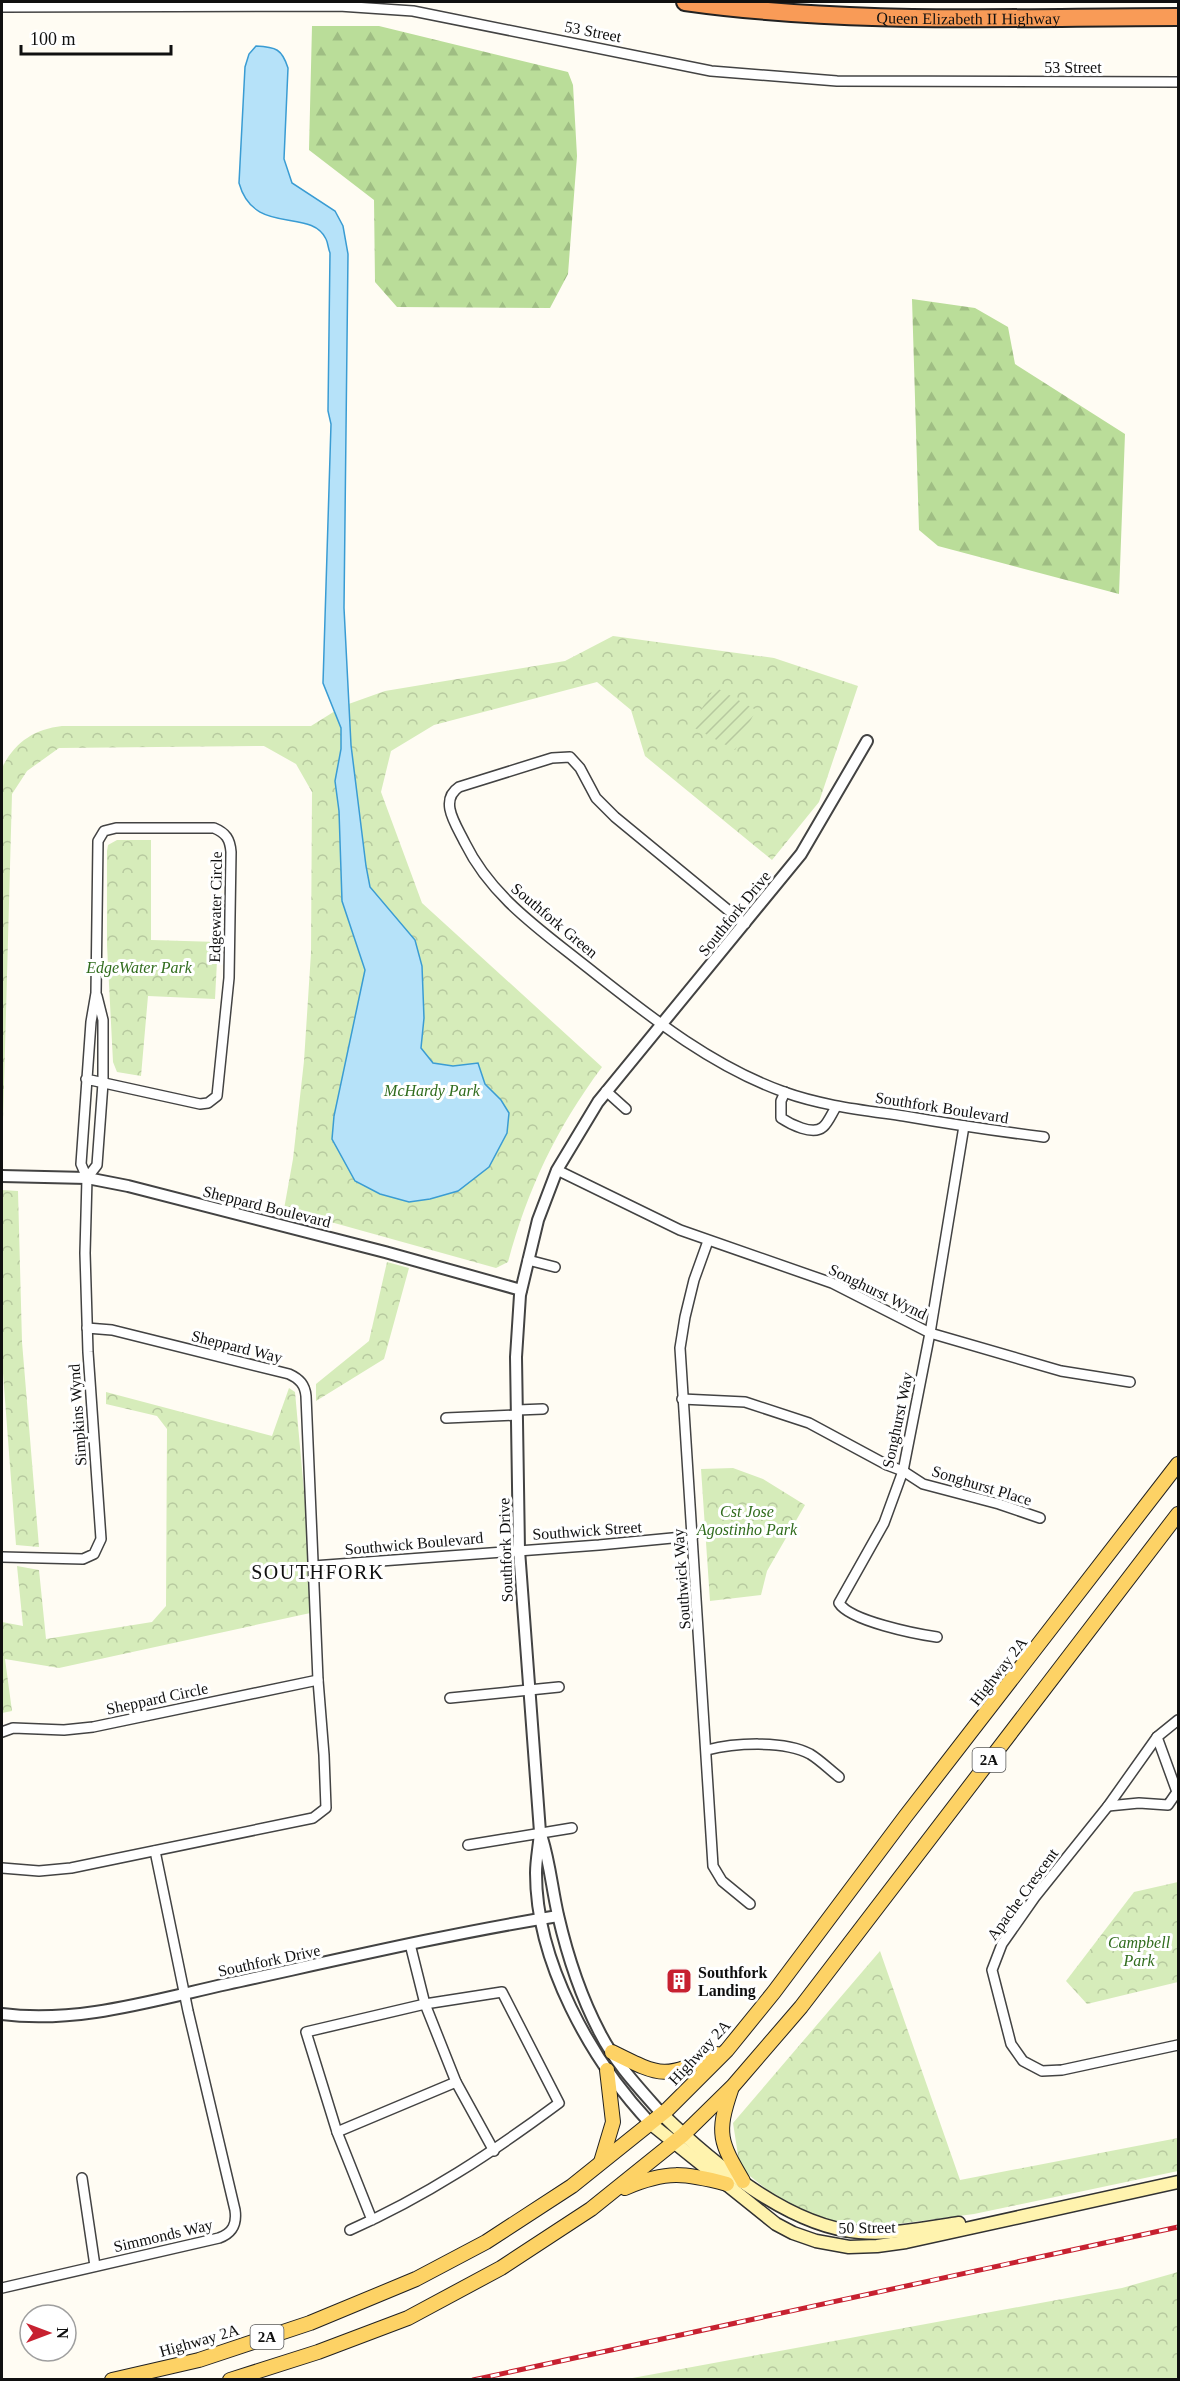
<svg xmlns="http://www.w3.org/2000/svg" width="1180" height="2381" font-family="'Times New Roman',serif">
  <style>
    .forest { fill: url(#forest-firs) }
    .park { fill: url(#park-crowns) }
    .garden { fill: url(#garden-furrows) }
    .water { fill: #b6e2f9; stroke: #3a9cd3; stroke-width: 1.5 }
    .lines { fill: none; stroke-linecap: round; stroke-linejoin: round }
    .minor-casing { stroke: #434343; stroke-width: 12 }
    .tertiary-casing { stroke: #434343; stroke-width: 14 }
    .secondary-casing { stroke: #323232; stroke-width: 15 }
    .primary-casing { stroke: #212121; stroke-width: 16 }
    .motorway-casing { stroke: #212121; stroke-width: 20 }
    .minor { stroke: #fff; stroke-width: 9 }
    .tertiary { stroke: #fff; stroke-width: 10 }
    .secondary { stroke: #fff3ae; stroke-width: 12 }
    .primary { stroke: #fdd265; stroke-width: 14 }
    .motorway { stroke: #f99b57; stroke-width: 16 }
    .rail-casing { stroke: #c72130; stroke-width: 5 }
    .rail { stroke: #fff; stroke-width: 3; stroke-dasharray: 9; stroke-linecap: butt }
    .labels { text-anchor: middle; stroke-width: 6; stroke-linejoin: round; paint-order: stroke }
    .shield { fill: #fff; stroke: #585858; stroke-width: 1.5 }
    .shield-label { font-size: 15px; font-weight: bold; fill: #101010 }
    .street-label { font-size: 16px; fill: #101010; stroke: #fff }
    .park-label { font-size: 16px; font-style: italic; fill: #306c1d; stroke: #fff }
    .poi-label { font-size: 16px; font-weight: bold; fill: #101010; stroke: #fff; text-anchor: start }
    .quarter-label { font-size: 20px; letter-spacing: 1.5px; fill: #101010; stroke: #fff }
  </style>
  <defs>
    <pattern id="forest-firs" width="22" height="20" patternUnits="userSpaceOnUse" patternTransform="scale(1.5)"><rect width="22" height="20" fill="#badd99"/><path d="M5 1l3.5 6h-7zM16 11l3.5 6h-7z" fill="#9fbd83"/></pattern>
    <pattern id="park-crowns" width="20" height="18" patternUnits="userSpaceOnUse" patternTransform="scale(1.5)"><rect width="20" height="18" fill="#d6ecba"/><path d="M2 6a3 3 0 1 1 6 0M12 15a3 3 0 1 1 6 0" fill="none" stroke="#b7c99f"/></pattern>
    <pattern id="garden-furrows" width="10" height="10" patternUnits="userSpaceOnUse" patternTransform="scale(1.5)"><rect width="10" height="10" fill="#d6ecba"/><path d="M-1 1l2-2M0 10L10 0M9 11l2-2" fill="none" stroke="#b7c99f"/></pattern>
  </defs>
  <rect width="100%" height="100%" fill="#fffcf3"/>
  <!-- forest -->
  <g class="forest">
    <polygon points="312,26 379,26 568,72 573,85 577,156 568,274 550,308 397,307 375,282 374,200 309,150"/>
    <polygon points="912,299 975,308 1008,327 1015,364 1125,434 1119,594 938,546 919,530"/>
  </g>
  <!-- park -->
  <g class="park">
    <path d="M613,636L774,658L858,686L819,802L772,860L645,756L631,710L597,682L434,725L391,751L381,792L422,903L602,1067C556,1129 528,1188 508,1262L496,1268L284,1209L293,1159L304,1061L311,953L312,792L296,764L264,746L59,748L27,771L12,794L2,1158V768C14,743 34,729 62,726H311L343,706L385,691L565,661Z"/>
    <polygon points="117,840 151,840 151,940 218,942 215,999 148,996 141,1076 117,1072 113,1062 107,945 107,851 108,845"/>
    <polygon points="2,1190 18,1191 22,1342 39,1547 16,1545 2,1360"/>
    <polygon points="387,1262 409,1268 384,1359 316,1401 316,1384 369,1341"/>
    <polygon points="289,1388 295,1392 315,1612 59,1668 5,1659 12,1711 2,1713 2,1622 23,1626 17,1566 39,1570 46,1639 152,1622 166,1606 167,1429 157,1416 106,1404 106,1392 272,1436"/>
    <polygon points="733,1468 763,1479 805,1505 767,1571 761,1595 710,1601 701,1469"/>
    <polygon points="1178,1882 1178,1982 1087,2004 1066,1981 1134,1892"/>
    <polygon points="880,1951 960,2180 1178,2138 1178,2171 974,2214 875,2227 801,2217 740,2168 733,2123"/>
    <polygon points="1178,2272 1178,2379 627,2379 1122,2288"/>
  </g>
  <!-- garden -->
  <polygon class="garden" points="715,687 756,710 735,750 691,726"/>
  <!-- water -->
  <path class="water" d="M256,46C276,47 282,49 288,68L284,159L292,183L335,211L343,226L348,254L344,608L351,745L366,866L370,887L415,940L422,966L424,1018L421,1048L433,1063L453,1066L478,1063L485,1084L501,1100L509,1113L507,1133L489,1167L458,1191L430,1199L409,1202L380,1194L355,1181L332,1139L334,1116L365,970L342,901L339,811L335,781L341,749V728L323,683L331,424L328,411L330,253C328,248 328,243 326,239C311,207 254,237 239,183L245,67L249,54Z"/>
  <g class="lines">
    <!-- minor casing -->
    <g class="minor-casing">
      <g id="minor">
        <polyline points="2,7 339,6 413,11 711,71 837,81 1178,82"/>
        <path d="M745,924L615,817L596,798L580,768L570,757L552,758L459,787C438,801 457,826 465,843C490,894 535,926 578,960C642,1010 706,1064 784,1092C823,1106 863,1110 904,1116C950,1124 997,1131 1044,1137"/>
        <polyline points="606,1091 626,1109"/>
        <path d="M785,1092L781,1101V1118C790,1124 813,1136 823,1127C828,1123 832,1113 836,1107"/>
        <polyline points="557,1170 680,1230 832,1283 930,1333 1061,1371 1130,1382"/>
        <polyline points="87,1178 97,1165 103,1083 103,1020 97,996"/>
        <polyline points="708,1241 694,1280 685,1317 680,1348 713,1866 722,1881 750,1904"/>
        <polyline points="528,1260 555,1267"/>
        <polyline points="682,1399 745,1402 809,1423 887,1465 903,1471 923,1484 999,1504 1040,1518"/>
        <polyline points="517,1410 543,1409"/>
        <polyline points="446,1418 517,1415"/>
        <path d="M2,1557L83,1559L94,1554L101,1539L88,1352L85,1253L87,1178L81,1164L91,1022L96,993L98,841L104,831L116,828H214C226,833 230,839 231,852L229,978L217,1096L208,1103L200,1104L86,1079"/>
        <polyline points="313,1566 599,1545 693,1536"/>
        <path d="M937,1637C916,1634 850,1621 839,1603L884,1523L903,1471L930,1333L964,1126"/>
        <polyline points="450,1698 559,1687"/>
        <polyline points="1178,1720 1157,1737 1108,1806 1035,1897 1002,1944 992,1970 1011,2044 1023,2061 1042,2071 1062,2070 1178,2045"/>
        <polyline points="2,1732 13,1728 64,1730 93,1727 318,1680"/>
        <path d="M707,1750C734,1743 784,1740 810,1754C820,1760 830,1770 839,1777"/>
        <polyline points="1108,1806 1139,1803 1168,1805 1177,1792 1157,1737"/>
        <polyline points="468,1845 572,1828"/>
        <path d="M2,1868L39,1871L71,1868L313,1818L326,1808L324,1755L318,1680L306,1396C305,1385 300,1379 289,1374L112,1330L87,1328"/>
        <polyline points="410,1944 425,2004 456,2082 494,2151"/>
        <polyline points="337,2132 456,2082"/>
        <polyline points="82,2178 95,2266"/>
        <path d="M350,2230C425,2197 493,2152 559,2103L502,1992L425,2004L306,2032L337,2132L372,2220"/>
        <path d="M2,2288L219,2238C233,2233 237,2224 235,2210L188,2011L155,1851"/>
      </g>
    </g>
    <!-- tertiary casing -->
    <g class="tertiary-casing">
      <g id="tertiary">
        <polyline points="2,1176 87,1178 128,1186 385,1252 521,1290"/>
        <path d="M542,1838C550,1864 552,1889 558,1915C567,1954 581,1997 600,2033C615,2063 640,2089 662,2114"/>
        <path d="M2,2014C77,2024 154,2000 227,1984C337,1960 447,1934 558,1916"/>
        <path d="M650,2123C591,2060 536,1962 536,1873C536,1860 539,1846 540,1832L519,1550L516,1357L520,1295L538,1220L557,1170L598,1102L801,854L867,741"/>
      </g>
    </g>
    <!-- secondary casing -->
    <g class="secondary-casing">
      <g id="secondary">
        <path d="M662,2114C710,2161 789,2227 859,2232C892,2235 926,2228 959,2223"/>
        <polyline points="650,2123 776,2224 793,2233 816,2241 849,2247 877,2246 906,2242 1178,2182"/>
      </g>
    </g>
    <!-- primary casing -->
    <g class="primary-casing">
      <g id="primary">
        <path d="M612,2052C664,2078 664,2078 717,2054"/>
        <path d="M731,2090C716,2134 720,2142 743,2181"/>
        <polyline points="601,2162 613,2122 607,2070"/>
        <path d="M625,2188C667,2170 685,2173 727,2184"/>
        <polyline points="112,2380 199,2360 310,2323 416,2279 486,2242 572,2186 668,2109 727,2050 774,1992 905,1817 1178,1464"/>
        <polyline points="230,2380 318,2352 408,2318 501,2268 591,2209 683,2135 733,2086 801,2007 1178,1514"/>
      </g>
    </g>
    <!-- motorway casing -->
    <g class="motorway-casing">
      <g id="motorway">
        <path id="s1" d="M685,2C848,25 1014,17 1178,17"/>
      </g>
    </g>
    <!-- minor -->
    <use href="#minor" class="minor"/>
    <!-- tertiary -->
    <use href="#tertiary" class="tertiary"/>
    <!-- secondary -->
    <use href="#secondary" class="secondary"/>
    <!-- primary -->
    <use href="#primary" class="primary"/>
    <!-- motorway -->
    <use href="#motorway" class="motorway"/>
    <!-- rail casing -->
    <g class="rail-casing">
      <polyline id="rail" points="473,2380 1178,2227"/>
    </g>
    <!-- rail -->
    <use href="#rail" class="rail"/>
  </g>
  <!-- icons -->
  <defs>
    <g id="building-square" transform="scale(1.35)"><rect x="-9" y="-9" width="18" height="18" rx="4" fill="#c72130" stroke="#fff"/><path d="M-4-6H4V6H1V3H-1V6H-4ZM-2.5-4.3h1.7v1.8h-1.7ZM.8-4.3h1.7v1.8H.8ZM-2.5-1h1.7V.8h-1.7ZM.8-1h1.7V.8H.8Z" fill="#fff"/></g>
  </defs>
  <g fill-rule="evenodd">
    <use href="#building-square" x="679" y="1981"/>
  </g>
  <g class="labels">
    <!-- shield labels -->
    <g class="shield">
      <rect x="972.5" y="1748" width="33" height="24" rx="4.5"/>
      <rect x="250.5" y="2325" width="33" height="24" rx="4.5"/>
    </g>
    <g class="shield-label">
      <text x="989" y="1765">2A</text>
      <text x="267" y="2342">2A</text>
    </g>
    <!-- street labels -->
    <g class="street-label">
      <text dy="6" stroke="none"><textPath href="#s1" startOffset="284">Queen Elizabeth II Highway</textPath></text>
      <text transform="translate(593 31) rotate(11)" y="6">53 Street</text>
      <text x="1073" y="73">53 Street</text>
      <text transform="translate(215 907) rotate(-89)" y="6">Edgewater Circle</text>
      <text transform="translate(734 913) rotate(-51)" y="6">Southfork Drive</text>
      <text transform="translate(555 920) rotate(40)" y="6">Southfork Green</text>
      <text transform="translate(942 1107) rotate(9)" y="6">Southfork Boulevard</text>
      <text transform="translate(267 1206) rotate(14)" y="6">Sheppard Boulevard</text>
      <text transform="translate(878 1291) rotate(26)" y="6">Songhurst Wynd</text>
      <text transform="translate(237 1346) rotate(14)" y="6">Sheppard Way</text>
      <text transform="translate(77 1415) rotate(-94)" y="6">Simpkins Wynd</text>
      <text transform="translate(897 1420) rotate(-78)" y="6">Songhurst Way</text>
      <text transform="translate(982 1485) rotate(17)" y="6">Songhurst Place</text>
      <text transform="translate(587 1530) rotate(-4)" y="6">Southwick Street</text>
      <text transform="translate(414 1543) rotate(-5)" y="6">Southwick Boulevard</text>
      <text transform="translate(505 1550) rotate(-92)" y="6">Southfork Drive</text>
      <text transform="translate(681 1579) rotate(-94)" y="6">Southwick Way</text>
      <text transform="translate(998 1671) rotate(-52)" y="6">Highway 2A</text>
      <text transform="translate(157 1698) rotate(-12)" y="6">Sheppard Circle</text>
      <text transform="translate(1022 1894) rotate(-54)" y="6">Apache Crescent</text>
      <text transform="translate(269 1960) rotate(-12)" y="6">Southfork Drive</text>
      <text transform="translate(699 2052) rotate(-47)" y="6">Highway 2A</text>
      <text transform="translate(867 2227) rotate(-1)" y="6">50 Street</text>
      <text transform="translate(163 2235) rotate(-13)" y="6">Simmonds Way</text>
      <text transform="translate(199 2340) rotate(-16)" y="6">Highway 2A</text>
    </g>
    <!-- park labels -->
    <g class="park-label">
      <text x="139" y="973">EdgeWater Park</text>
      <text x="432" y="1096">McHardy Park</text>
      <text x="747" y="1517">Cst Jose<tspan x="747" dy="18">Agostinho Park</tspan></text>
      <text x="1139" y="1948">Campbell<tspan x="1139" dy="18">Park</tspan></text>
    </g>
    <!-- poi labels -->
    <g class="poi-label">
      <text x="698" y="1978">Southfork<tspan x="698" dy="18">Landing</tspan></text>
    </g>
    <!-- quarter labels -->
    <g class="quarter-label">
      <text x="318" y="1579">SOUTHFORK</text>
    </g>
  </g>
  <!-- border -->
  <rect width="1180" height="2381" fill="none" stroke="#101010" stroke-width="6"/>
  <!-- north arrow -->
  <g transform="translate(48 2333) rotate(90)"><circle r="28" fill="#ffffff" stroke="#9f9f9f" stroke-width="1.5"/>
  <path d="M0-4.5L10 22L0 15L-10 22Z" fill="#c72130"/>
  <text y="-9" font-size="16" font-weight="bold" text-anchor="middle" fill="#101010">N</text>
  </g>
  <!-- scale -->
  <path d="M21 45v9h150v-9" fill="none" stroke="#101010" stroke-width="3"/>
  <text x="30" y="45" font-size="18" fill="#101010" stroke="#ffffff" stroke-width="4.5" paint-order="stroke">100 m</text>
</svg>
